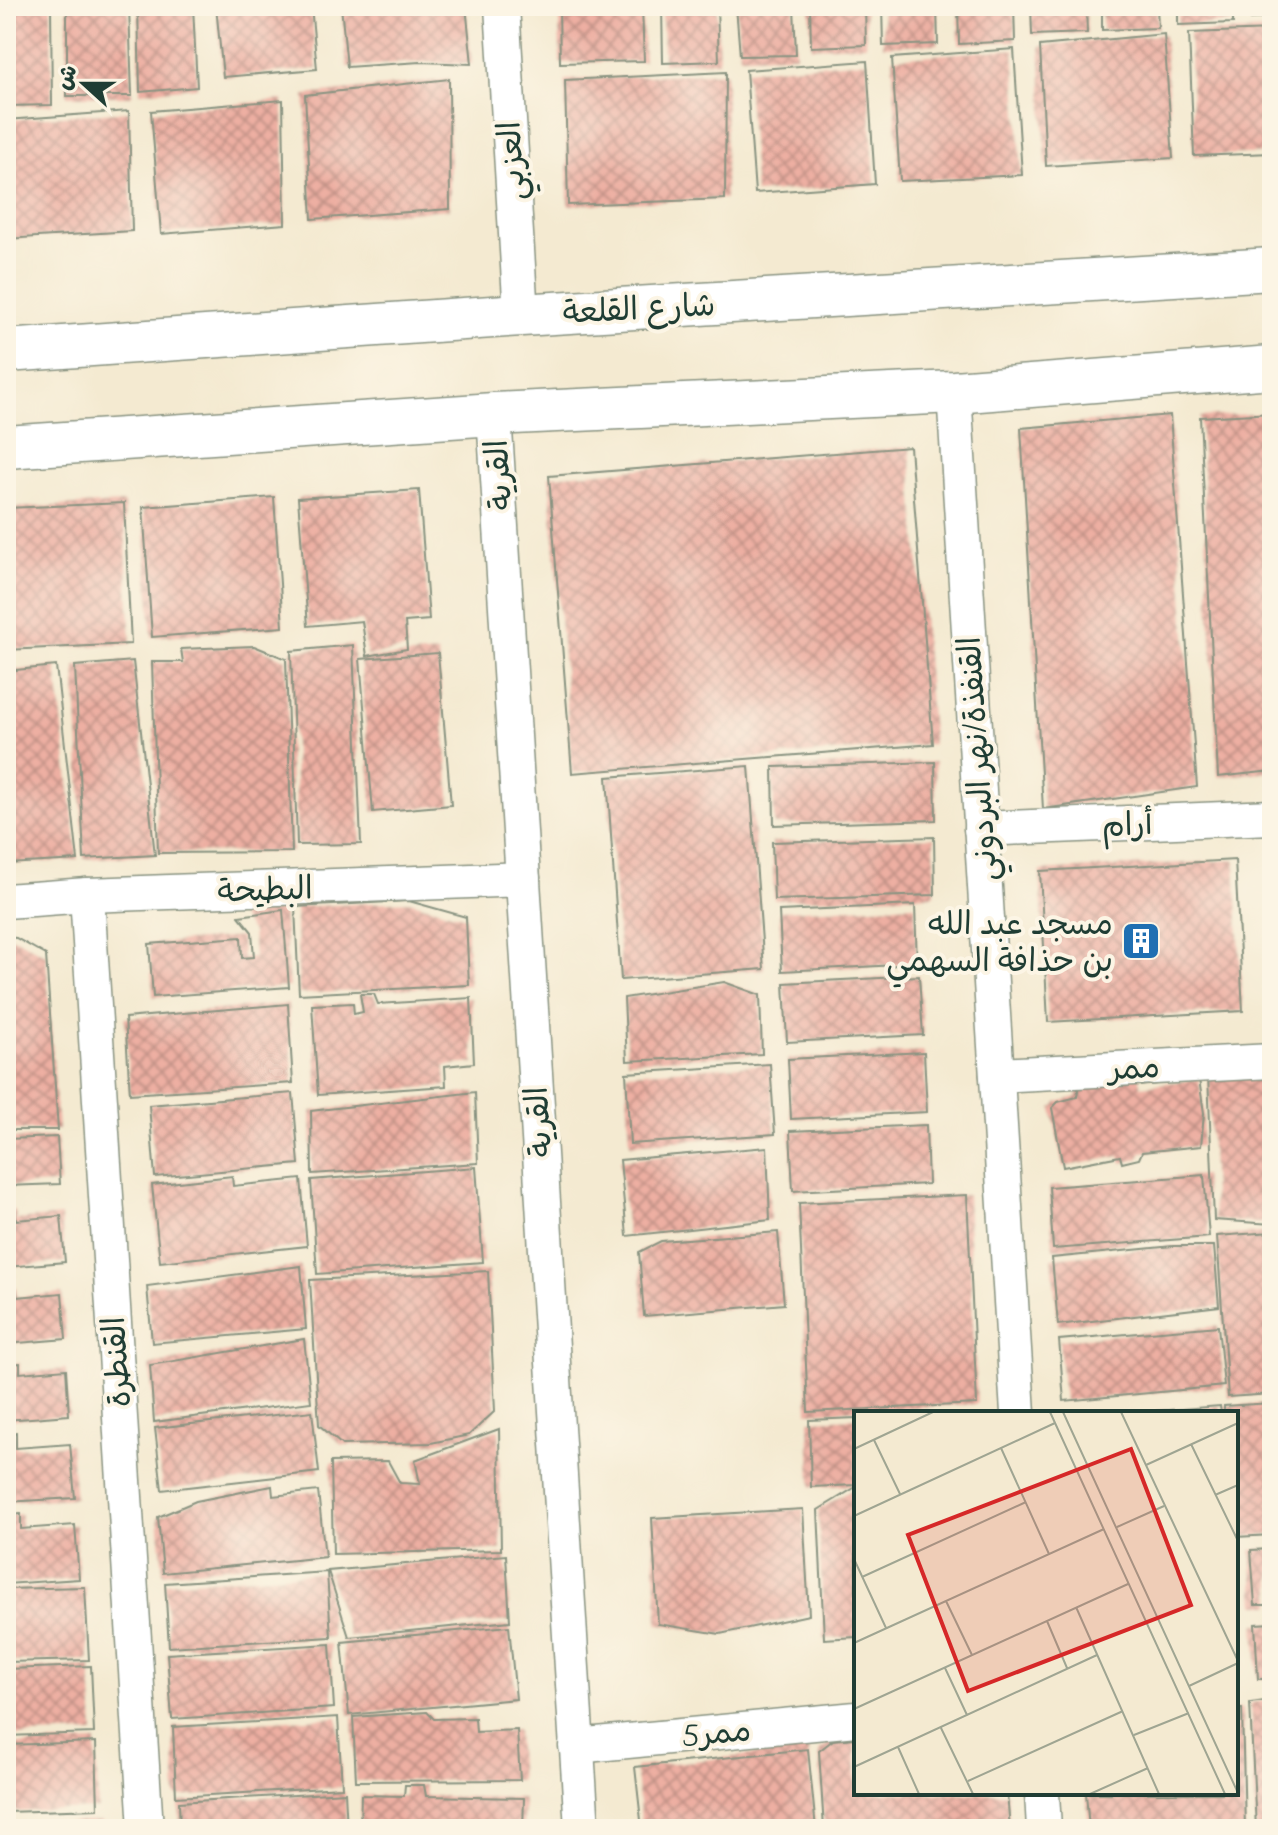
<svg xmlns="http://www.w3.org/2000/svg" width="1278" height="1835" font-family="'Indie Flower','Playpen Sans Arabic',sans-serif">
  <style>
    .building { fill: url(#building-cross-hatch) }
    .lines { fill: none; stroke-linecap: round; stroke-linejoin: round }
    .minor-casing { stroke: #8a9482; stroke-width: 37 }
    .tertiary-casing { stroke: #8a9482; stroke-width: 45 }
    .minor { stroke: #fff; stroke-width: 34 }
    .tertiary { stroke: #fff; stroke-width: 42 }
    .labels { text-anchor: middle; stroke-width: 8; stroke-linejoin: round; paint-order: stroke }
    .street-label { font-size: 32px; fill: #1f3d34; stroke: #fcf5e5 }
    .poi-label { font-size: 32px; fill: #1f3d34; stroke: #fcf5e5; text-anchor: end }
    .inset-road { fill: none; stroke: #9fa592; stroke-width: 2 }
    .view { fill: #d62828; fill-opacity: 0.15; stroke: #d62828; stroke-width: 4 }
    .inset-edge { fill: none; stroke: #1f3d34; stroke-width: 4 }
  </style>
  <defs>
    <pattern id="building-cross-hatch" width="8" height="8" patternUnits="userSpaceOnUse" patternTransform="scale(2)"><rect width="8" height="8" fill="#edafa2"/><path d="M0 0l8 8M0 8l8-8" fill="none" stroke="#bf9085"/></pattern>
  </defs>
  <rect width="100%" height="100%" fill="#fcf5e5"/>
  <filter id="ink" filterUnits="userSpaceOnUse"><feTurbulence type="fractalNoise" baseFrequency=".0125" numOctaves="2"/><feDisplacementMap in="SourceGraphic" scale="16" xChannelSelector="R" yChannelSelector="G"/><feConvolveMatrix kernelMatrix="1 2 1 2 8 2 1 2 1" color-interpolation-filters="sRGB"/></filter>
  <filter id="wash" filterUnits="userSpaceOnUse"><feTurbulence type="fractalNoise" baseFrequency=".006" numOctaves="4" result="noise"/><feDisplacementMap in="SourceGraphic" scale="32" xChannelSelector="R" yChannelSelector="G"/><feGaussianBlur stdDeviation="1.8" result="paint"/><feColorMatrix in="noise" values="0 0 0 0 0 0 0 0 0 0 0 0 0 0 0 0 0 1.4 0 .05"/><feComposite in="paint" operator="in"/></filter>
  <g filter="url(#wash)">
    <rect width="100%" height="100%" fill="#f4ead1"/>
    <g id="blocks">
      <!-- building -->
      <g class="building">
        <polygon points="6,6 51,6 52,105 6,106"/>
        <polygon points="67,6 129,6 132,96 67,96"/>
        <polygon points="138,6 193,6 197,87 140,92"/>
        <polygon points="216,6 311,6 317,69 223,77"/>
        <polygon points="341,6 466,6 472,64 420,62 347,67"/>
        <polygon points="559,6 642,6 644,61 560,63"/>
        <polygon points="662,6 717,6 719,61 663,63"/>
        <polygon points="736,6 794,6 796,55 740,56"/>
        <polygon points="810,6 865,6 866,45 811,47"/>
        <polygon points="882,6 937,6 938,44 883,46"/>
        <polygon points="958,6 1014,6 1015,41 959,44"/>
        <polygon points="1031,6 1086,6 1087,33 1032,35"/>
        <polygon points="1102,6 1157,6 1158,28 1102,30"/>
        <polygon points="1178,6 1233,6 1233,23 1178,25"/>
        <polygon points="1249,6 1272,6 1272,18 1249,19"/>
        <polygon points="1272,30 1272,153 1194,156 1189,33"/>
        <polygon points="1164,34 1173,158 1046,166 1040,46"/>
        <polygon points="1014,49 1022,175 900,181 892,58"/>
        <polygon points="867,61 875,184 755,193 746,70"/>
        <polygon points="726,72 725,199 568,205 565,80"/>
        <polygon points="449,79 450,209 312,219 305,95"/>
        <polygon points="283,100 285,224 161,234 151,111"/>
        <polygon points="129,111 132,231 6,239 6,120"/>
        <polygon points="1272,413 1272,771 1218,777 1200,417"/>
        <polygon points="1170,415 1197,787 1043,809 1021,428"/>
        <polygon points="910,447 933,744 572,773 549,476"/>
        <polygon points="419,490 429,620 405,622 407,649 367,656 362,621 308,626 298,498"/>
        <polygon points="274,497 283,627 152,637 143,507"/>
        <polygon points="124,503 131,644 6,650 6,508"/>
        <polygon points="353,645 361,844 297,845 291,651"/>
        <polygon points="254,646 286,659 292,852 158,853 152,662 183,662 181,649"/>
        <polygon points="438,653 451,805 373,812 360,659"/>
        <polygon points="133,661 155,855 84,859 75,666"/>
        <polygon points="56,666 78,860 7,864 6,671"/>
        <polygon points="935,762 936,820 774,825 773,767"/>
        <polygon points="749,766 764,969 621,980 607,777"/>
        <polygon points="934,837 935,895 774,900 772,842"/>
        <polygon points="1235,860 1243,1011 1048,1022 1040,871"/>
        <polygon points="409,901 466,917 469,985 299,994 295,907"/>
        <polygon points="915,905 917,964 782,971 779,911"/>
        <polygon points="283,910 289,987 153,997 149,944 241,937 242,958 254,957 252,932 239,916"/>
        <polygon points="6,937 16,938 46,955 58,1130 6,1130"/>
        <polygon points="919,976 923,1035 787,1042 784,983"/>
        <polygon points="724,982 760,995 762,1054 627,1061 624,998"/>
        <polygon points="360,994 374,994 378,1004 471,998 474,1063 445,1066 446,1086 318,1095 312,1005 353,1003 354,1014 363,1012"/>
        <polygon points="288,1004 293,1083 130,1094 125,1018"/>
        <polygon points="924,1052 927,1112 791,1119 788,1059"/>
        <polygon points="770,1064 775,1134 630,1144 626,1073"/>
        <polygon points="1208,1075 1272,1075 1272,1224 1214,1220"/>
        <polygon points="1140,1077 1141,1086 1199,1079 1204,1113 1201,1146 1142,1152 1139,1159 1122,1163 1120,1156 1063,1167 1052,1108 1058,1102 1077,1097 1079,1083"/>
        <polygon points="475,1092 478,1163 312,1174 311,1111"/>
        <polygon points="293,1093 299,1164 155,1177 149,1105"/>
        <polygon points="926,1125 928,1184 793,1191 790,1131"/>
        <polygon points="57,1137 60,1184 6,1186 6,1139"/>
        <polygon points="767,1147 770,1220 627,1236 620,1160"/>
        <polygon points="476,1167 483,1262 317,1274 311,1180"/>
        <polygon points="1204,1175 1209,1237 1053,1249 1049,1187"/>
        <polygon points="232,1176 233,1186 301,1179 307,1246 160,1262 152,1185"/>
        <polygon points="967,1195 977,1404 808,1412 799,1203"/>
        <polygon points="15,1210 16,1220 61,1216 65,1262 6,1267 6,1211"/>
        <polygon points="778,1232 784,1304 644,1316 639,1252 661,1241"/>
        <polygon points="1272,1232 1272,1394 1228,1397 1217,1236"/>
        <polygon points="1173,1246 1214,1246 1219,1306 1058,1325 1052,1258"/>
        <polygon points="301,1266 306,1329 152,1343 147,1286"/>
        <polygon points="488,1271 495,1411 469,1435 431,1443 342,1445 319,1425 310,1280"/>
        <polygon points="16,1287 17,1297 62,1293 66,1339 6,1344 6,1288"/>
        <polygon points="1218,1326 1224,1386 1064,1401 1059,1340"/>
        <polygon points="304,1339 311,1402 154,1422 150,1365"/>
        <polygon points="20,1363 20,1373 66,1369 69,1415 6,1420 6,1364"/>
        <polygon points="1272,1403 1272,1535 1236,1537 1236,1413 1224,1413 1224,1406"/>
        <polygon points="1220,1406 1221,1413 1156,1413 1156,1411"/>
        <polygon points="312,1411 319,1472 162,1490 155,1428"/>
        <polygon points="856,1418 856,1485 811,1487 809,1420"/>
        <polygon points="499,1429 501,1550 333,1554 331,1462 388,1461 400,1483 420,1484 415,1460"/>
        <polygon points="16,1432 16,1448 70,1444 75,1498 6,1502 6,1433"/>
        <polygon points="272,1486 273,1496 318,1491 325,1557 163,1573 158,1517 196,1501"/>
        <polygon points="856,1487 856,1637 824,1639 818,1510"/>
        <polygon points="803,1509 809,1615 720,1634 658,1624 652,1518"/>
        <polygon points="21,1514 21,1529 75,1525 79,1579 6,1584 6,1515"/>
        <polygon points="1272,1549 1272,1605 1255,1605 1251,1550"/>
        <polygon points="506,1555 510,1621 349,1637 328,1571"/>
        <polygon points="327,1572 331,1637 169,1647 165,1583"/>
        <polygon points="85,1587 89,1660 6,1662 6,1589"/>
        <polygon points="1272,1623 1272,1679 1258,1679 1255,1624"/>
        <polygon points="509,1626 516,1699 349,1715 342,1642"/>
        <polygon points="330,1644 334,1708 172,1719 167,1654"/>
        <polygon points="91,1666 94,1733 6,1736 6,1669"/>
        <polygon points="1272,1700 1272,1829 1256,1829 1250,1703"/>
        <polygon points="1236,1709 1242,1709 1245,1829 1089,1829 1086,1793 1236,1793"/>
        <polygon points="427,1712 434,1719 475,1718 476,1732 517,1730 520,1780 356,1781 353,1717"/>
        <polygon points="338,1717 342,1787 176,1797 173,1727"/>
        <polygon points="856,1738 856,1793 1007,1793 1010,1829 824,1829 819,1751 833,1740"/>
        <polygon points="96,1742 98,1809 6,1812 6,1745"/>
        <polygon points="808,1749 816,1829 642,1829 635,1767"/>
        <polygon points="405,1785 424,1785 426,1796 524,1798 523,1829 360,1829 361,1795 404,1796"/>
        <polygon points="345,1792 347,1829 180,1829 179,1802"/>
        <polygon points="102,1821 103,1829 6,1829 6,1826"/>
      </g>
    </g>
  </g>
  <g filter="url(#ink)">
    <use href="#blocks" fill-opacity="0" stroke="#8a9482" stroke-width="2"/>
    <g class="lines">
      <!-- minor casing -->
      <g class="minor-casing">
        <g id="minor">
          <polyline points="502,6 521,315"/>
          <polyline points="954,392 1018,1413"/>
          <polyline points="494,414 582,1829"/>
          <polyline points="981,829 1272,817"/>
          <polyline points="87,895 146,1829"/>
          <polyline points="6,901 87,895 523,879"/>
          <polyline points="997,1075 1272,1061"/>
          <polyline points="576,1746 856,1719"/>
          <polyline points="1042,1793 1044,1829"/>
        </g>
      </g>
      <!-- tertiary casing -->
      <g class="tertiary-casing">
        <g id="tertiary">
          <polyline points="6,351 521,315 1272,269"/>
          <polyline points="6,447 494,414 954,392 1272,367"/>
        </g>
      </g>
      <!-- minor -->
      <use href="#minor" class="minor"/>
      <!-- tertiary -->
      <use href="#tertiary" class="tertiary"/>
    </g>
  </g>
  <!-- icons -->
  <defs>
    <g id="building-square" transform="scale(2)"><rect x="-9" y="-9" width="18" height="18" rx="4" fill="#1f6fb2" stroke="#fcf5e5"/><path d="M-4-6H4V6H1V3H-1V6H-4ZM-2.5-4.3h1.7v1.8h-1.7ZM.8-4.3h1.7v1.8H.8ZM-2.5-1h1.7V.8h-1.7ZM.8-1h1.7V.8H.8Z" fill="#fff"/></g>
  </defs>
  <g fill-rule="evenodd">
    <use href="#building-square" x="1141" y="941"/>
  </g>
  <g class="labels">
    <!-- street labels -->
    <g class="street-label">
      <text transform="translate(511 161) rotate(-94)" y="11">العزبي</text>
      <text transform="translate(639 308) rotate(-3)" y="11">شارع القلعة</text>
      <text transform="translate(498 475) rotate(-94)" y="11">القرية</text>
      <text transform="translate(977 759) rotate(-94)" y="11">القنفذة/نهر البردوني</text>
      <text transform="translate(1127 824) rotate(-3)" y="11">أرام</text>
      <text transform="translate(265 889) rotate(-2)" y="11">البطيحة</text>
      <text transform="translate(1134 1067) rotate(-3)" y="11">ممر</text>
      <text transform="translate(538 1122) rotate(-94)" y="11">القرية</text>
      <text transform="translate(116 1362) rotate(-94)" y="11">القنطرة</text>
      <text transform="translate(716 1732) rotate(-5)" y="11">ممر5</text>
    </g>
    <!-- poi labels -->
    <g class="poi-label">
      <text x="1113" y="934">مسجد عبد الله<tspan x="1113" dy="37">بن حذافة السهمي</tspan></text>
    </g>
  </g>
  <!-- overview -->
  <g transform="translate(854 1411)">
    <rect width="384" height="384" fill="#f4ead1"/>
    <path class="inset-road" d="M196,1L371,383M209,1L384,382M267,1L384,250M20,29L46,83M337,33L384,130M147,37L195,143M0,38L79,1M292,54L384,12M361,84L384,74M0,105L201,12M263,116L310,95M0,148L32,217M8,166L172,91M92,190L118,244M222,196L305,383M193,210L213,257M0,232L250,118M91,257L113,304M335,275L384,252M0,298L274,173M87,317L119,383M280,324L335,302M44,336L65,383M0,356L243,244M114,370L269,300M236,383L294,357"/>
    <path class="view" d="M277,38L337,194L114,280L54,124Z"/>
    <rect width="384" height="384" class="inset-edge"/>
  </g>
  <!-- margin -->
  <rect width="1278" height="1835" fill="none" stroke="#fcf5e5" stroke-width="32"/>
  <!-- north arrow -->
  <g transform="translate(84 84) rotate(291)" stroke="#fcf5e5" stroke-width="6" paint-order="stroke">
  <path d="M0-6L14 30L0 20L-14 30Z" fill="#1f3d34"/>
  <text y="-12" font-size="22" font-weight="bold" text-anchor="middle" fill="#1f3d34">ش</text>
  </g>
</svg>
